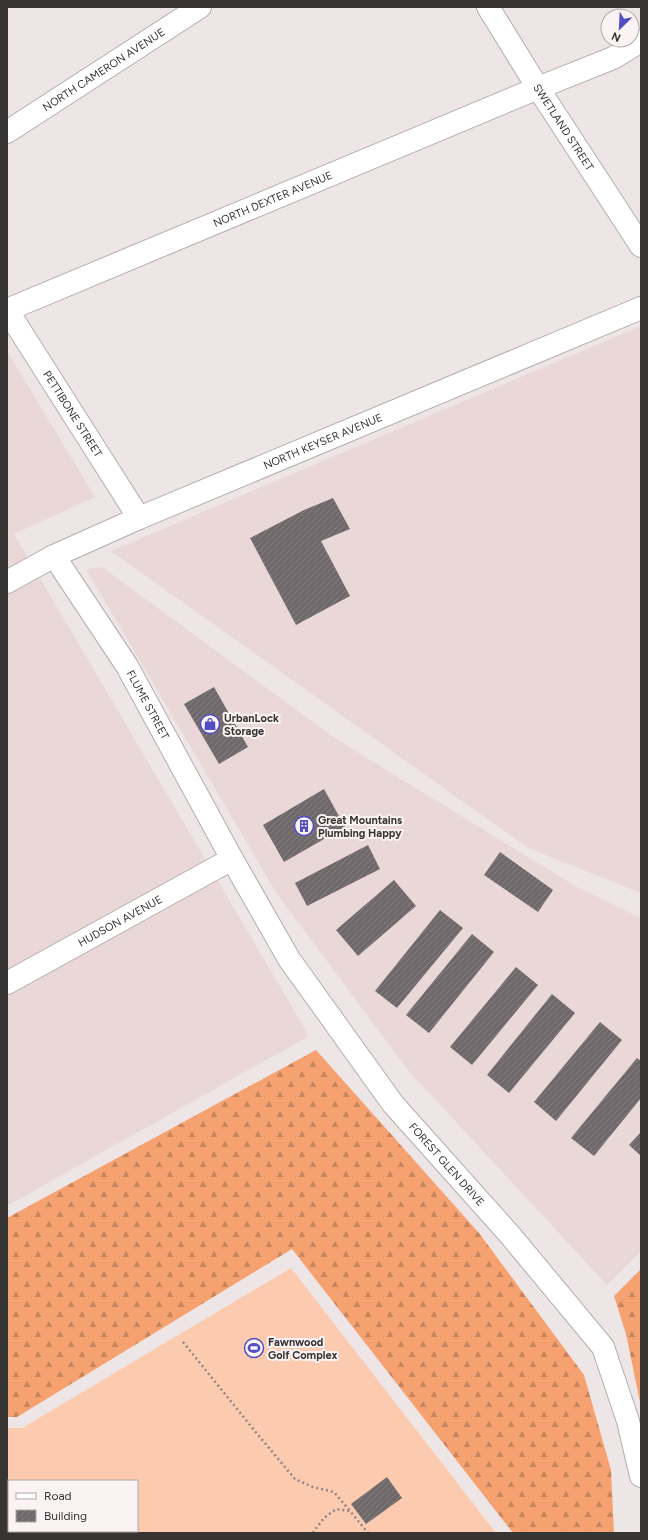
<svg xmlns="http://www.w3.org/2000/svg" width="648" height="1540" font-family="Figtree,sans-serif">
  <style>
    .built { fill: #ead8d9 }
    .forest { fill: url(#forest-firs) }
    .pitch { fill: #fccbaf; fill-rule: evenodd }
    .building { fill: url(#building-hatch) }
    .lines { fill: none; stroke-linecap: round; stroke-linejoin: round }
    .minor-casing { stroke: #b5adad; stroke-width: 24 }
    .primary-casing { stroke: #b5adad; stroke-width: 24 }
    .path { stroke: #8d8787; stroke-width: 2.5; stroke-dasharray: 2 3; stroke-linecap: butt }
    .minor { stroke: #fff; stroke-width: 22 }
    .primary { stroke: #fff; stroke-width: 22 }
    .labels { text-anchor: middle; stroke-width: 4; stroke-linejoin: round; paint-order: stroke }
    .street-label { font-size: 11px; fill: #373434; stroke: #fbf3f3 }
    .poi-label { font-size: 11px; font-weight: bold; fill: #373434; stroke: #fbf3f3; text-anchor: start }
  </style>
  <defs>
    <pattern id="forest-firs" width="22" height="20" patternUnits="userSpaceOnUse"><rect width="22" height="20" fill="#f5a270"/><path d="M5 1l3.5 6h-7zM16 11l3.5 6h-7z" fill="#c7855d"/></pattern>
    <pattern id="building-hatch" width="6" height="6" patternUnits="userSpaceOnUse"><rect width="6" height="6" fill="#70696b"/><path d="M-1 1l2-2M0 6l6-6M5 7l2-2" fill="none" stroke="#857f81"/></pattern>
  </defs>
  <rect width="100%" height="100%" fill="#eee5e6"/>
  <!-- built -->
  <g class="built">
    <polygon points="641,326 641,893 528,848 111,551"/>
    <polygon points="7,351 95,497 14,534 309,1036 7,1206"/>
    <polygon points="102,567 336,739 575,886 641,918 641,1251 607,1285 408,1070 277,894 86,569"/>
  </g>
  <!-- forest -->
  <g class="forest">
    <polygon points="316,1050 479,1233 584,1375 611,1470 614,1533 513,1533 292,1249 17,1417 7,1417 7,1218"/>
    <polygon points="641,1269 641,1407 626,1334 614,1296"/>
  </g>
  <!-- pitch -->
  <path class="pitch" d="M291,1268L496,1533H7V1428H22ZM9,1481H137V1531H9Z"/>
  <!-- building -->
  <g class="building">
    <polygon points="333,498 350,529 321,541 350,596 296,625 250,538 304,510"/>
    <polygon points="214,687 248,747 219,764 184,704"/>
    <polygon points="324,789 345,827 284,862 263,825"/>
    <polygon points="368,845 380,869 307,906 295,883"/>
    <polygon points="500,852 553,890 538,912 484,875"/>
    <polygon points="394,880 416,906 358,956 336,930"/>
    <polygon points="440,910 463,928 397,1008 375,991"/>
    <polygon points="472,934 494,952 429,1033 406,1015"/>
    <polygon points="516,967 538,985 472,1065 450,1047"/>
    <polygon points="552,994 575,1013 509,1093 487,1075"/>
    <polygon points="600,1022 622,1040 556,1121 534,1102"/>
    <polygon points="637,1058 641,1061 641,1098 594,1156 571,1138"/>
    <polygon points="641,1132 641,1156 629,1145"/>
    <polygon points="387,1477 402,1498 366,1524 351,1504"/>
  </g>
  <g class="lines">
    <!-- minor casing -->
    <g class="minor-casing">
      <g id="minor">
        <path id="s1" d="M488,7L538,88L641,246"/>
        <path id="s2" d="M7,132L200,7"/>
        <path id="s3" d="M7,310L538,88L613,58L641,41"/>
        <path id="s4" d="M7,310L139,518"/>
        <path id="s5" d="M54,556L127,666L232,859L289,959L393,1104L510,1235L603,1347L628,1421L641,1476"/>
        <path id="s6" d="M7,983L232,859"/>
      </g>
    </g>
    <!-- primary casing -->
    <g class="primary-casing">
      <g id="primary">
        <path id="s7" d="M7,582L54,556L139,518L641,308"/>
      </g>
    </g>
    <!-- path -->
    <g class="path">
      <polyline points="183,1342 254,1430 295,1479 313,1487 334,1492 350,1511"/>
      <polyline points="313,1533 314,1531 324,1518 336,1509 350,1511 368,1533"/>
    </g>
    <!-- minor -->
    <use href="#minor" class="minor"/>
    <!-- primary -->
    <use href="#primary" class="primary"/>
  </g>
  <!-- icons -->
  <defs>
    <g id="shop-ring" transform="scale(1)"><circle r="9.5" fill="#fbf3f3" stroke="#504ec4" stroke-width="1.5"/><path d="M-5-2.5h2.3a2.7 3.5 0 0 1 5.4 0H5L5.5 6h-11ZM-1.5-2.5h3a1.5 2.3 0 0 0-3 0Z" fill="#504ec4"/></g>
    <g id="building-ring" transform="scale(1)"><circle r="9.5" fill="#fbf3f3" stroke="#504ec4" stroke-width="1.5"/><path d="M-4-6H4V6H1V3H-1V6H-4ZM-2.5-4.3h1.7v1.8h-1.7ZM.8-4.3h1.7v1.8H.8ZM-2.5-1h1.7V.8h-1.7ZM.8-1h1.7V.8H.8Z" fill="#504ec4"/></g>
    <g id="stadium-ring" transform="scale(1)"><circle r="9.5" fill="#fbf3f3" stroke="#504ec4" stroke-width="1.5"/><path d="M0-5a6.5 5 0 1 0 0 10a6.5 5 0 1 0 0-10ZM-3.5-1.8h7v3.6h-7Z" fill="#504ec4"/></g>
  </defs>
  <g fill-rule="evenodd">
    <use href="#shop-ring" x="210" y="724"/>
    <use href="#building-ring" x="304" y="826"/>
    <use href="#stadium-ring" x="254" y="1348"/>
  </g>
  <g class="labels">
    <!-- street labels -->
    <g class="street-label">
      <text dy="4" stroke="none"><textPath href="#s2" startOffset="115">NORTH CAMERON AVENUE</textPath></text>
      <text dy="4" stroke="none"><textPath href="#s1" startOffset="142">SWETLAND STREET</textPath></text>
      <text dy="4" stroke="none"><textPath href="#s3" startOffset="288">NORTH DEXTER AVENUE</textPath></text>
      <text dy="4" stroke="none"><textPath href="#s4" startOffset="123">PETTIBONE STREET</textPath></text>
      <text dy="4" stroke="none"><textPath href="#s7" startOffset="346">NORTH KEYSER AVENUE</textPath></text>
      <text dy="4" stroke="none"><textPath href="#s5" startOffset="176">FLUME STREET</textPath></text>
      <text dy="4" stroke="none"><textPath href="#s6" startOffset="129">HUDSON AVENUE</textPath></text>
      <text dy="4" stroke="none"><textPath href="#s5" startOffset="726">FOREST GLEN DRIVE</textPath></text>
    </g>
    <!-- poi labels -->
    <g class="poi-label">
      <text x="224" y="722">UrbanLock<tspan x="224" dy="13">Storage</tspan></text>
      <text x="318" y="824">Great Mountains<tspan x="318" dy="13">Plumbing Happy</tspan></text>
      <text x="268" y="1346">Fawnwood<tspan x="268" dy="13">Golf Complex</tspan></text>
    </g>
  </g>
  <!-- border -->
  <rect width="648" height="1540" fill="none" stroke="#373434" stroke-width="16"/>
  <!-- legend -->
  <rect x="8" y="1480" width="130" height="52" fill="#fbf3f3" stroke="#ada7a7"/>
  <rect x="16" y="1493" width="20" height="6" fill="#ffffff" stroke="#ada7a7"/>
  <text x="44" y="1500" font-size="12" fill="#373434">Road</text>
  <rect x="16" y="1510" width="20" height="12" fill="url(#building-hatch)" stroke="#ada7a7"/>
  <text x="44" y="1520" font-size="12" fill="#373434">Building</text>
  <!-- north arrow -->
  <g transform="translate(620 28) rotate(204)"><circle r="19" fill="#fbf3f3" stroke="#ada7a7"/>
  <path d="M0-3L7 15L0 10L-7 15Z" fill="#504ec4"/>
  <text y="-6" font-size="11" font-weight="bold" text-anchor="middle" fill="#373434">N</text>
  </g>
</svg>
